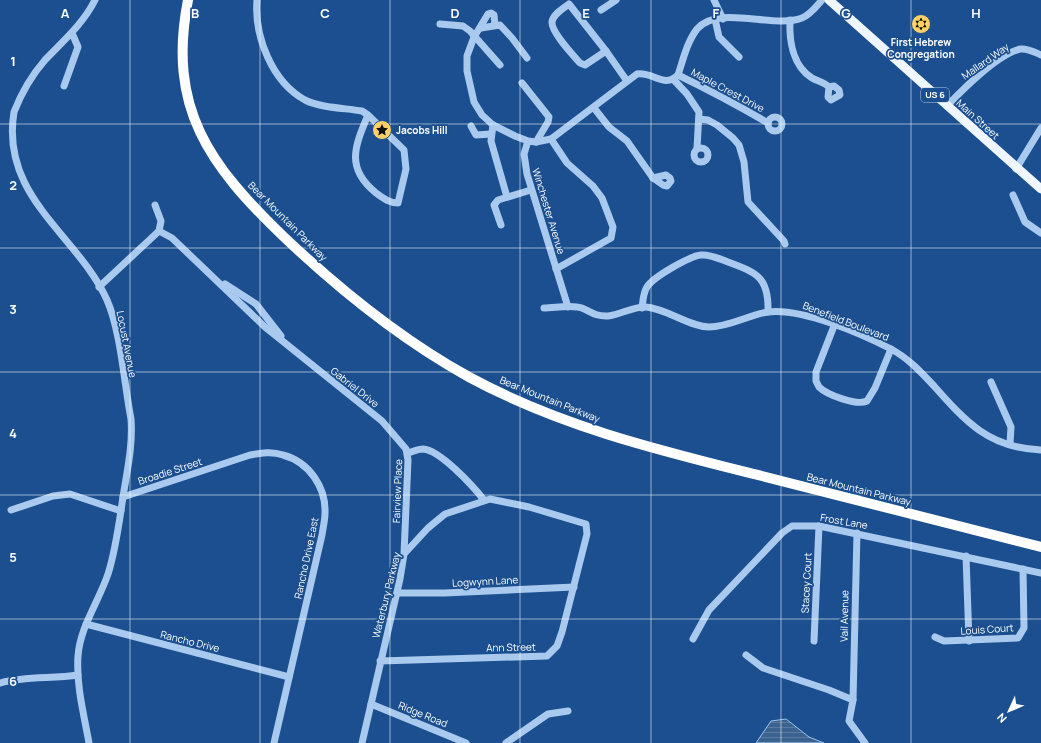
<svg xmlns="http://www.w3.org/2000/svg" width="1041" height="743" font-family="Manrope,sans-serif">
  <style>
    .water { fill: url(#water-rules); stroke: #9cc4f0 }
    .lines { fill: none; stroke-linecap: round; stroke-linejoin: round }
    .minor { stroke: #a9c9ee; stroke-width: 7 }
    .major { stroke: #f0f6ff; stroke-width: 9 }
    .highway { stroke: #fff; stroke-width: 10 }
    .grid { fill: none; stroke: #fff; stroke-width: 1; stroke-opacity: 0.55 }
    .labels { text-anchor: middle; stroke-width: 3.5; stroke-linejoin: round; paint-order: stroke }
    .shield { fill: #1b4f8f; stroke: #bbcadd; stroke-width: 1 }
    .shield-label { font-size: 9px; font-weight: bold; fill: #fff }
    .poi-label { font-size: 10px; font-weight: bold; fill: #fff; stroke: #1b4f8f }
    .street-label { font-size: 10px; fill: #fff; stroke: #1b4f8f }
    .grid-label { font-size: 13px; text-anchor: middle; font-weight: bold; fill: #fff; stroke: #1b4f8f; stroke-width: 3.5; stroke-linejoin: round; paint-order: stroke }
  </style>
  <defs>
    <pattern id="water-rules" width="6" height="5" patternUnits="userSpaceOnUse"><rect width="6" height="5" fill="#3c6290"/><path d="M0 2.5h6" fill="none" stroke="#597aa1"/></pattern>
  </defs>
  <rect width="100%" height="100%" fill="#1b4f8f"/>
  <!-- water -->
  <polygon class="water" points="786,719 809,737 824,743 756,743 771,721"/>
  <g class="lines">
    <!-- minor -->
    <g class="minor">
      <path d="M257,0C254,36 272,82 305,100C321,108 344,108 362,111L368,115L404,150L406,169L398,203C389,203 383,198 376,193C345,168 355,146 368,115"/>
      <polyline points="714,0 723,19"/>
      <path d="M569,4L606,51L585,65L580,63C573,55 551,32 552,22C553,14 564,8 569,4Z"/>
      <polyline points="601,10 616,0"/>
      <polyline points="715,19 719,37 739,57"/>
      <path d="M790,20C789,41 793,66 812,78C817,81 824,82 829,87"/>
      <polyline points="440,24 463,26 470,31 500,65"/>
      <path d="M495,25L494,15L491,13L488,14L474,37L467,56V71L474,102L482,115L493,125L515,136L528,141L536,142L551,139L637,74C652,71 665,89 678,75C683,60 687,42 697,29C718,4 773,29 802,18C810,15 816,7 822,0"/>
      <polyline points="481,28 500,25 512,38 527,58"/>
      <polyline points="606,51 627,81"/>
      <path d="M678,75C709,90 739,106 768,123"/>
      <polyline points="673,79 687,94 699,112 697,148"/>
      <polyline points="522,83 549,117 548,122 536,142"/>
      <polyline points="64,86 78,47 72,33"/>
      <polygon points="834,86 839,90 840,95 831,100 828,97 829,87"/>
      <path d="M947,106C963,89 998,54 1020,49C1028,48 1034,52 1041,55"/>
      <polyline points="594,108 609,127 627,141 653,178"/>
      <circle cx="775" cy="124" r="7"/>
      <polyline points="699,119 708,120 717,125 733,138 739,145 744,162 748,202 784,241 785,244"/>
      <polyline points="493,125 491,141 507,197"/>
      <polyline points="471,126 476,135 491,134"/>
      <polyline points="551,139 567,163 593,186 602,198 613,227 611,238 556,269"/>
      <polyline points="528,141 524,154 527,174 568,307"/>
      <circle cx="701" cy="155" r="7"/>
      <polyline points="1016,169 1041,128"/>
      <polygon points="666,175 670,178 671,181 667,186 663,185 653,178"/>
      <polyline points="1013,195 1025,222 1041,233"/>
      <polyline points="155,205 161,221 159,231 172,238 265,327 382,421 406,449 408,460 404,554"/>
      <polyline points="501,225 494,205 498,200 531,190"/>
      <polyline points="225,284 256,304 281,336"/>
      <polyline points="99,287 159,231"/>
      <path d="M544,308C554,308 566,305 577,307C588,308 592,317 608,316C620,315 634,306 646,307C668,309 687,326 709,327C729,327 748,315 768,312C802,308 860,333 891,349C908,358 921,372 934,386C966,422 989,448 1041,450"/>
      <path d="M642,308C643,301 643,293 647,287C653,277 690,256 701,255C710,254 720,259 728,262C758,273 769,278 768,312"/>
      <path d="M834,326L816,372V381L819,387C827,395 857,406 867,401L875,388L891,349"/>
      <polyline points="991,382 1011,427 1010,444"/>
      <path d="M408,453C412,452 418,449 423,449C440,450 473,486 484,500"/>
      <path d="M123,497L250,455C261,453 272,451 283,455C309,462 326,487 325,513C325,520 323,528 322,535L274,743"/>
      <polyline points="11,510 53,496 70,494 121,511"/>
      <polyline points="857,533 853,700 849,721 865,743"/>
      <polyline points="966,556 969,641"/>
      <polyline points="397,593 445,593 574,587"/>
      <polyline points="86,624 289,677"/>
      <polyline points="935,637 944,641 1018,638 1024,628 1023,569"/>
      <polyline points="693,639 709,610 782,533 792,526 819,526 1041,573"/>
      <polyline points="814,641 819,526"/>
      <polyline points="746,655 763,668 829,690 853,700"/>
      <path d="M0,683C26,676 52,679 78,675"/>
      <polyline points="371,704 466,743"/>
      <path d="M89,743C84,715 76,685 78,656C80,627 99,601 108,574C116,549 119,523 123,497C127,471 133,446 131,419C124,383 121,332 107,300C77,234 0,197 14,112C21,94 32,75 45,60C63,41 83,24 95,0"/>
      <polyline points="362,743 400,579 404,554 428,528 445,514 490,499 529,507 586,524 587,534 562,632 557,646 547,656 380,661"/>
      <polyline points="506,743 548,714 568,711"/>
    </g>
    <!-- major -->
    <polyline class="major" points="829,0 1041,189"/>
    <!-- highway -->
    <path class="highway" d="M188,0C167,108 209,165 284,237C340,290 402,340 469,377C561,427 662,451 762,476C855,500 948,523 1041,547"/>
  </g>
  <!-- grid -->
  <path class="grid" d="M130,0V743M260,0V743M390,0V743M520,0V743M651,0V743M781,0V743M911,0V743M0,124H1041M0,248H1041M0,372H1041M0,495H1041M0,619H1041"/>
  <!-- icons -->
  <defs>
    <g id="synagogue-disc" transform="scale(1)"><circle r="9.5" fill="#ffd166" stroke="#1b4f8f"/><path d="M0-6.5L5.6 3.2H-5.6ZM0 6.5L5.6-3.2H-5.6Z" fill="#111"/></g>
    <g id="sight-disc" transform="scale(1)"><circle r="9.5" fill="#ffd166" stroke="#1b4f8f"/><path d="M0-6L1.8-2.2L6-1.7L2.9 1.2L3.7 5.4L0 3.3L-3.7 5.4L-2.9 1.2L-6-1.7L-1.8-2.2Z" fill="#111"/></g>
  </defs>
  <g fill-rule="evenodd">
    <use href="#synagogue-disc" x="921" y="24"/>
    <use href="#sight-disc" x="382" y="130"/>
  </g>
  <g class="labels">
    <!-- shield labels -->
    <rect class="shield" x="921" y="88" width="28" height="14" rx="3"/>
    <g class="shield-label">
      <text x="935" y="98">US 6</text>
    </g>
    <!-- poi labels -->
    <g class="poi-label">
      <text x="921" y="46">First Hebrew<tspan x="921" dy="12">Congregation</tspan></text>
      <text x="396" y="134" text-anchor="start">Jacobs Hill</text>
    </g>
    <!-- street labels -->
    <g class="street-label">
      <text transform="translate(985 61) rotate(-35)" y="4">Mallard Way</text>
      <text transform="translate(728 90) rotate(28)" y="4">Maple Crest Drive</text>
      <text transform="translate(978 119) rotate(42)" y="4">Main Street</text>
      <text transform="translate(549 211) rotate(73)" y="4">Winchester Avenue</text>
      <text transform="translate(288 221) rotate(45)" y="4">Bear Mountain Parkway</text>
      <text transform="translate(846 321) rotate(21)" y="4">Benefield Boulevard</text>
      <text transform="translate(127 344) rotate(79)" y="4">Locust Avenue</text>
      <text transform="translate(355 387) rotate(38)" y="4">Gabriel Drive</text>
      <text transform="translate(550 399) rotate(22)" y="4">Bear Mountain Parkway</text>
      <text transform="translate(170 471) rotate(-18)" y="4">Broadie Street</text>
      <text transform="translate(859 489) rotate(14)" y="4">Bear Mountain Parkway</text>
      <text transform="translate(397 491) rotate(-88)" y="4">Fairview Place</text>
      <text transform="translate(844 521) rotate(10)" y="4">Frost Lane</text>
      <text transform="translate(306 558) rotate(-78)" y="4">Rancho Drive East</text>
      <text transform="translate(485 581) rotate(-3)" y="4">Logwynn Lane</text>
      <text transform="translate(806 583) rotate(-87)" y="4">Stacey Court</text>
      <text transform="translate(386 595) rotate(-76)" y="4">Waterbury Parkway</text>
      <text transform="translate(844 616) rotate(-89)" y="4">Vail Avenue</text>
      <text transform="translate(987 629) rotate(-4)" y="4">Louis Court</text>
      <text transform="translate(190 641) rotate(14)" y="4">Rancho Drive</text>
      <text transform="translate(511 647) rotate(-1)" y="4">Ann Street</text>
      <text transform="translate(423 714) rotate(22)" y="4">Ridge Road</text>
    </g>
  </g>
  <g class="grid-label">
    <text x="65" y="18">A</text>
    <text x="195" y="18">B</text>
    <text x="325" y="18">C</text>
    <text x="455" y="18">D</text>
    <text x="586" y="18">E</text>
    <text x="716" y="18">F</text>
    <text x="846" y="18">G</text>
    <text x="976" y="18">H</text>
    <text x="13" y="66">1</text>
    <text x="13" y="190">2</text>
    <text x="13" y="314">3</text>
    <text x="13" y="438">4</text>
    <text x="13" y="562">5</text>
    <text x="13" y="686">6</text>
  </g>
  <!-- north arrow -->
  <g transform="translate(1009 711) rotate(226)" stroke="#1b4f8f" stroke-width="3" paint-order="stroke">
  <path d="M0-3L7 15L0 10L-7 15Z" fill="#ffffff"/>
  <text y="-6" font-size="11" font-weight="bold" text-anchor="middle" fill="#ffffff">N</text>
  </g>
</svg>
